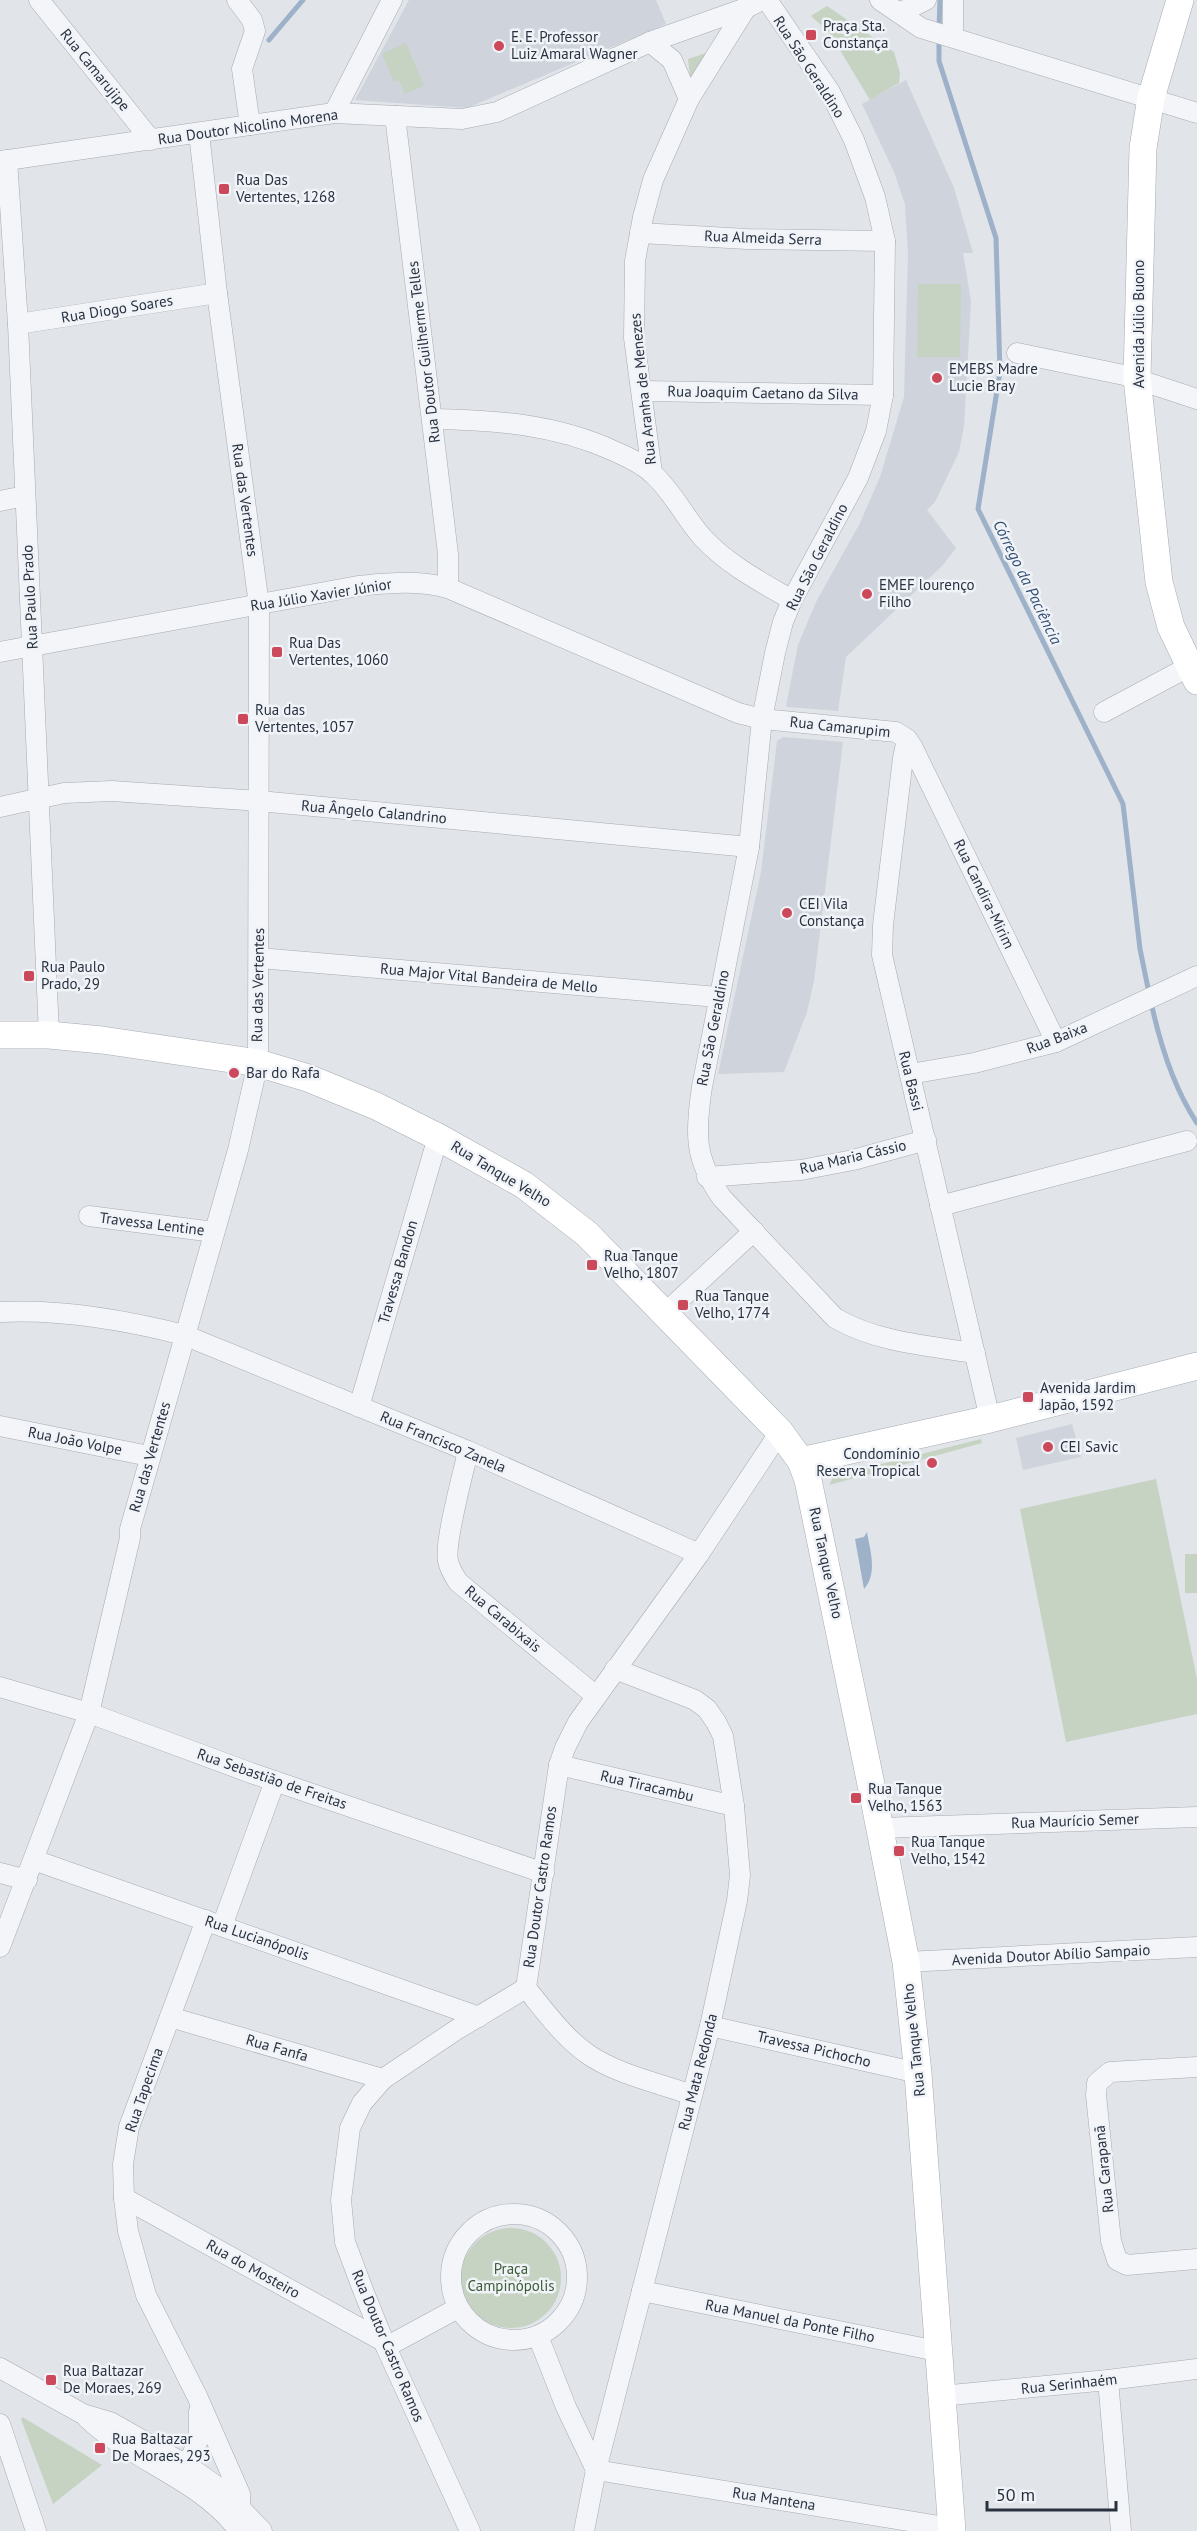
<svg xmlns="http://www.w3.org/2000/svg" width="1197" height="2531" font-family="'PT Sans',sans-serif">
  <style>
    .built { fill: #cfd3db }
    .green { fill: #c6d3c2 }
    .water { fill: #9db1c8 }
    .lines { fill: none; stroke-linecap: round; stroke-linejoin: round }
    .stream { stroke: #9db1c8; stroke-width: 5 }
    .street-casing { stroke: #a6abb3; stroke-width: 21 }
    .secondary-casing { stroke: #a6abb3; stroke-width: 28 }
    .street { stroke: #f4f5f8; stroke-width: 20 }
    .secondary { stroke: #fff; stroke-width: 27 }
    .poi-dot { fill: #cb495b; stroke: #f0f3f7; stroke-width: 2 }
    .labels { text-anchor: middle; stroke-width: 5; stroke-linejoin: round; paint-order: stroke }
    .poi-label { font-size: 15px; fill: #2a3241; stroke: #f0f3f7; text-anchor: start }
    .street-label { font-size: 15px; fill: #2a3241; stroke: #f0f3f7 }
    .park-label { font-size: 15px; fill: #3e5c37; stroke: #f0f3f7 }
    .water-label { font-size: 16px; font-style: italic; fill: #345074; stroke: #f0f3f7 }
  </style>
  <rect width="100%" height="100%" fill="#e1e4e9"/>
  <!-- built -->
  <g class="built">
    <polygon points="409,0 656,0 666,24 467,108 355,100"/>
    <polygon points="906,80 954,188 973,253 963,253 971,301 964,426 959,452 935,502 927,510 956,548 942,566 846,657 838,711 788,707 786,706 798,645 816,602 860,523 880,477 904,397 908,254 905,204 894,172 862,104"/>
    <polygon points="783,737 843,742 814,981 807,1012 784,1072 718,1074 761,872 777,741"/>
    <polygon points="1072,1424 1081,1457 1023,1470 1016,1438"/>
  </g>
  <!-- green -->
  <g class="green">
    <polygon points="827,6 894,52 900,73 899,83 870,100 829,32 811,16"/>
    <polygon points="406,43 424,86 405,94 399,80 394,82 382,54"/>
    <polygon points="712,51 691,84 688,59"/>
    <polygon points="918,284 961,284 960,357 917,357"/>
    <polygon points="981,1439 982,1443 829,1485 834,1476"/>
    <polygon points="1156,1479 1197,1679 1197,1714 1066,1742 1020,1509"/>
    <rect x="1185" y="1554" width="12" height="39"/>
    <circle cx="511" cy="2278" r="50"/>
    <polygon points="23,2417 24,2418 102,2465 53,2504 21,2419"/>
  </g>
  <!-- water -->
  <path class="water" d="M867,1532C870,1550 878,1574 864,1589L855,1539L864,1537Z"/>
  <g class="lines">
    <!-- stream -->
    <g class="stream">
      <polyline points="939,29 940,0"/>
      <polyline points="939,38 939,61 996,238 1000,372 978,509 1123,804 1140,949 1149,993"/>
      <polyline points="269,40 303,0"/>
      <path d="M1151,1002C1160,1044 1173,1087 1197,1123"/>
    </g>
    <!-- street casing -->
    <g class="street-casing">
      <g id="street">
        <polyline points="39,0 151,140"/>
        <polyline points="237,0 252,20 255,31 242,69 250,125"/>
        <path d="M767,0L830,92L854,140L875,197L885,241L883,395L876,431L858,478L792,600L783,622L775,653L762,719L749,847L702,1087C695,1133 694,1159 722,1198L835,1318C876,1342 928,1346 975,1353"/>
        <polyline points="880,0 921,28 1197,113"/>
        <polyline points="899,13 926,0"/>
        <polyline points="953,37 953,0"/>
        <polyline points="650,42 672,60 689,99"/>
        <polyline points="334,113 392,0"/>
        <polyline points="395,116 448,554 448,588"/>
        <polyline points="7,160 18,324 49,1035"/>
        <polyline points="0,161 334,113 462,119 497,112 650,42 746,8 762,0"/>
        <polyline points="640,233 747,239 885,241"/>
        <polyline points="18,324 217,293"/>
        <polyline points="1017,353 1124,375 1197,399"/>
        <polyline points="643,391 883,395"/>
        <path d="M432,419C495,420 555,424 614,451C627,457 642,463 653,474C673,492 685,518 703,538C728,565 761,582 792,600"/>
        <polyline points="652,473 634,338 635,261 643,217 653,180 689,99 746,8"/>
        <polyline points="0,501 25,496"/>
        <path d="M0,652L358,586C390,583 417,580 448,588L738,713L762,719L896,732L907,739L912,746L1056,1042"/>
        <polyline points="1104,712 1190,666"/>
        <polyline points="907,739 903,758 883,925 882,955 990,1419"/>
        <polyline points="0,807 64,793 112,791 259,801 749,847"/>
        <polyline points="259,958 718,997"/>
        <polyline points="910,1074 974,1063 1056,1042 1197,976"/>
        <polyline points="707,1177 801,1170 853,1160 926,1140"/>
        <polyline points="940,1206 1187,1141"/>
        <polyline points="89,1216 214,1232"/>
        <path d="M0,1312C61,1309 125,1320 184,1335L468,1451L699,1554"/>
        <polyline points="664,1314 754,1231"/>
        <polyline points="359,1407 438,1137"/>
        <polyline points="0,1426 149,1456"/>
        <path d="M468,1451C463,1475 444,1542 448,1561C450,1570 454,1575 458,1582L596,1696"/>
        <polyline points="0,1687 89,1713 251,1773 544,1873"/>
        <polyline points="559,1765 734,1806"/>
        <polyline points="880,1828 1197,1817"/>
        <polyline points="34,1860 479,2017"/>
        <polyline points="0,1873 27,1880"/>
        <polyline points="206,1920 129,2127 123,2164 124,2198 128,2231 146,2295 197,2396 240,2494 240,2506 230,2518"/>
        <polyline points="222,1926 275,1781"/>
        <polyline points="0,1947 89,1713 130,1538 130,1529 238,1150 258,1063 259,605 217,293 199,133"/>
        <polyline points="906,1962 1197,1947"/>
        <path d="M526,1988C545,2011 564,2038 589,2055C619,2075 659,2083 692,2095"/>
        <polyline points="170,2017 383,2079"/>
        <polyline points="710,2026 918,2073"/>
        <polyline points="1197,2067 1110,2072 1097,2083 1096,2095 1111,2241 1117,2260 1127,2265 1197,2259"/>
        <polyline points="124,2198 383,2341"/>
        <circle cx="514" cy="2277" r="63"/>
        <polyline points="642,2291 937,2351"/>
        <polyline points="538,2336 566,2407 596,2470 952,2528"/>
        <polyline points="386,2347 458,2308"/>
        <polyline points="0,2368 83,2414 110,2422 188,2466 225,2492 262,2531"/>
        <polyline points="1108,2380 1121,2531"/>
        <polyline points="941,2396 1108,2380 1197,2369"/>
        <path d="M87,2418C133,2462 201,2479 239,2531"/>
        <polyline points="0,2424 36,2531"/>
        <polyline points="183,2477 199,2438 199,2411"/>
        <polyline points="470,2531 386,2347 363,2290 345,2242 341,2200 350,2128 362,2103 383,2079 456,2030 526,1988 559,1765 565,1748 578,1722 699,1554 780,1432"/>
        <polyline points="584,2531 596,2470 710,2026 737,1901 740,1875 734,1806 723,1736 716,1722 707,1709 695,1700 615,1669"/>
      </g>
    </g>
    <!-- secondary casing -->
    <g class="secondary-casing">
      <g id="secondary">
        <polyline points="1180,0 1151,98 1143,148 1137,378 1159,582 1171,627 1197,681"/>
        <polyline points="0,1035 49,1035 102,1040 258,1063 308,1078 376,1106 438,1137 524,1185 587,1234 780,1432 801,1461 808,1480 873,1794 906,1962 918,2073 952,2531"/>
        <polyline points="801,1461 990,1419 1197,1366"/>
      </g>
    </g>
    <!-- street -->
    <use href="#street" class="street"/>
    <!-- secondary -->
    <use href="#secondary" class="secondary"/>
  </g>
  <!-- markers -->
  <g class="poi-dot">
    <rect x="805" y="29" width="12" height="12" rx="3"/>
    <circle cx="499" cy="46" r="6"/>
    <rect x="218" y="183" width="12" height="12" rx="3"/>
    <circle cx="937" cy="378" r="6"/>
    <circle cx="867" cy="594" r="6"/>
    <rect x="271" y="646" width="12" height="12" rx="3"/>
    <rect x="237" y="713" width="12" height="12" rx="3"/>
    <circle cx="787" cy="913" r="6"/>
    <rect x="23" y="970" width="12" height="12" rx="3"/>
    <circle cx="234" cy="1073" r="6"/>
    <rect x="586" y="1259" width="12" height="12" rx="3"/>
    <rect x="677" y="1299" width="12" height="12" rx="3"/>
    <rect x="1022" y="1391" width="12" height="12" rx="3"/>
    <circle cx="1048" cy="1447" r="6"/>
    <circle cx="932" cy="1463" r="6"/>
    <rect x="850" y="1792" width="12" height="12" rx="3"/>
    <rect x="893" y="1845" width="12" height="12" rx="3"/>
    <rect x="45" y="2374" width="12" height="12" rx="3"/>
    <rect x="94" y="2442" width="12" height="12" rx="3"/>
  </g>
  <g class="labels">
    <!-- poi labels -->
    <g class="poi-label">
      <text x="823" y="31">Praça Sta.<tspan x="823" dy="17">Constança</tspan></text>
      <text x="511" y="42">E. E. Professor<tspan x="511" dy="17">Luiz Amaral Wagner</tspan></text>
      <text x="236" y="185">Rua Das<tspan x="236" dy="17">Vertentes, 1268</tspan></text>
      <text x="949" y="374">EMEBS Madre<tspan x="949" dy="17">Lucie Bray</tspan></text>
      <text x="879" y="590">EMEF lourenço<tspan x="879" dy="17">Filho</tspan></text>
      <text x="289" y="648">Rua Das<tspan x="289" dy="17">Vertentes, 1060</tspan></text>
      <text x="255" y="715">Rua das<tspan x="255" dy="17">Vertentes, 1057</tspan></text>
      <text x="799" y="909">CEI Vila<tspan x="799" dy="17">Constança</tspan></text>
      <text x="41" y="972">Rua Paulo<tspan x="41" dy="17">Prado, 29</tspan></text>
      <text x="246" y="1078">Bar do Rafa</text>
      <text x="604" y="1261">Rua Tanque<tspan x="604" dy="17">Velho, 1807</tspan></text>
      <text x="695" y="1301">Rua Tanque<tspan x="695" dy="17">Velho, 1774</tspan></text>
      <text x="1040" y="1393">Avenida Jardim<tspan x="1040" dy="17">Japão, 1592</tspan></text>
      <text x="1060" y="1452">CEI Savic</text>
      <text x="920" y="1459" text-anchor="end">Condomínio<tspan x="920" dy="17">Reserva Tropical</tspan></text>
      <text x="868" y="1794">Rua Tanque<tspan x="868" dy="17">Velho, 1563</tspan></text>
      <text x="911" y="1847">Rua Tanque<tspan x="911" dy="17">Velho, 1542</tspan></text>
      <text x="63" y="2376">Rua Baltazar<tspan x="63" dy="17">De Moraes, 269</tspan></text>
      <text x="112" y="2444">Rua Baltazar<tspan x="112" dy="17">De Moraes, 293</tspan></text>
    </g>
    <!-- street labels -->
    <g class="street-label">
      <text transform="translate(809 67) rotate(57)" y="5">Rua São Geraldino</text>
      <text transform="translate(95 70) rotate(51)" y="5">Rua Camarujipe</text>
      <text transform="translate(248 127) rotate(-8)" y="5">Rua Doutor Nicolino Morena</text>
      <text transform="translate(763 238) rotate(2)" y="5">Rua Almeida Serra</text>
      <text transform="translate(117 309) rotate(-9)" y="5">Rua Diogo Soares</text>
      <text transform="translate(1139 324) rotate(-90)" y="5">Avenida Júlio Buono</text>
      <text transform="translate(424 352) rotate(-97)" y="5">Rua Doutor Guilherme Telles</text>
      <text transform="translate(643 389) rotate(-96)" y="5">Rua Aranha de Menezes</text>
      <text transform="translate(763 393) rotate(1)" y="5">Rua Joaquim Caetano da Silva</text>
      <text transform="translate(245 500) rotate(82)" y="5">Rua das Vertentes</text>
      <text transform="translate(817 557) rotate(-63)" y="5">Rua São Geraldino</text>
      <text transform="translate(321 595) rotate(-9)" y="5">Rua Júlio Xavier Júnior</text>
      <text transform="translate(30 597) rotate(-93)" y="5">Rua Paulo Prado</text>
      <text transform="translate(840 727) rotate(6)" y="5">Rua Camarupim</text>
      <text transform="translate(374 812) rotate(5)" y="5">Rua Ângelo Calandrino</text>
      <text transform="translate(984 894) rotate(64)" y="5">Rua Candira-Mirim</text>
      <text transform="translate(489 978) rotate(5)" y="5">Rua Major Vital Bandeira de Mello</text>
      <text transform="translate(258 985) rotate(-89)" y="5">Rua das Vertentes</text>
      <text transform="translate(713 1028) rotate(-79)" y="5">Rua São Geraldino</text>
      <text transform="translate(1057 1038) rotate(-21)" y="5">Rua Baixa</text>
      <text transform="translate(911 1081) rotate(76)" y="5">Rua Bassi</text>
      <text transform="translate(853 1157) rotate(-13)" y="5">Rua Maria Cássio</text>
      <text transform="translate(501 1174) rotate(31)" y="5">Rua Tanque Velho</text>
      <text transform="translate(152 1224) rotate(7)" y="5">Travessa Lentine</text>
      <text transform="translate(398 1272) rotate(-74)" y="5">Travessa Bandon</text>
      <text transform="translate(75 1441) rotate(11)" y="5">Rua João Volpe</text>
      <text transform="translate(443 1442) rotate(23)" y="5">Rua Francisco Zanela</text>
      <text transform="translate(150 1457) rotate(-74)" y="5">Rua das Vertentes</text>
      <text transform="translate(826 1563) rotate(78)" y="5">Rua Tanque Velho</text>
      <text transform="translate(503 1619) rotate(40)" y="5">Rua Carabixais</text>
      <text transform="translate(272 1779) rotate(19)" y="5">Rua Sebastião de Freitas</text>
      <text transform="translate(647 1786) rotate(13)" y="5">Rua Tiracambu</text>
      <text transform="translate(1075 1821) rotate(-2)" y="5">Rua Maurício Semer</text>
      <text transform="translate(540 1887) rotate(-82)" y="5">Rua Doutor Castro Ramos</text>
      <text transform="translate(257 1938) rotate(19)" y="5">Rua Lucianópolis</text>
      <text transform="translate(1051 1955) rotate(-3)" y="5">Avenida Doutor Abílio Sampaio</text>
      <text transform="translate(914 2040) rotate(-96)" y="5">Rua Tanque Velho</text>
      <text transform="translate(277 2048) rotate(16)" y="5">Rua Fanfa</text>
      <text transform="translate(814 2049) rotate(13)" y="5">Travessa Pichocho</text>
      <text transform="translate(698 2072) rotate(-76)" y="5">Rua Mata Redonda</text>
      <text transform="translate(144 2090) rotate(-71)" y="5">Rua Tapecima</text>
      <text transform="translate(1104 2169) rotate(-96)" y="5">Rua Carapanã</text>
      <text transform="translate(253 2269) rotate(29)" y="5">Rua do Mosteiro</text>
      <text transform="translate(790 2321) rotate(11)" y="5">Rua Manuel da Ponte Filho</text>
      <text transform="translate(388 2346) rotate(67)" y="5">Rua Doutor Castro Ramos</text>
      <text transform="translate(1069 2384) rotate(-6)" y="5">Rua Serinhaém</text>
      <text transform="translate(774 2499) rotate(9)" y="5">Rua Mantena</text>
    </g>
    <!-- park labels -->
    <g class="park-label">
      <text x="511" y="2274">Praça<tspan x="511" dy="17">Campinópolis</tspan></text>
    </g>
    <!-- water labels -->
    <g class="water-label">
      <text transform="translate(1028 582) rotate(64)" y="6">Córrego da Paciência</text>
    </g>
  </g>
  <!-- scale -->
  <path d="M987 2501v9h129v-9" fill="none" stroke="#2a3241" stroke-width="3"/>
  <text x="996" y="2501" font-size="18" fill="#2a3241" stroke="#f0f3f7" stroke-width="4.5" paint-order="stroke">50 m</text>
</svg>
